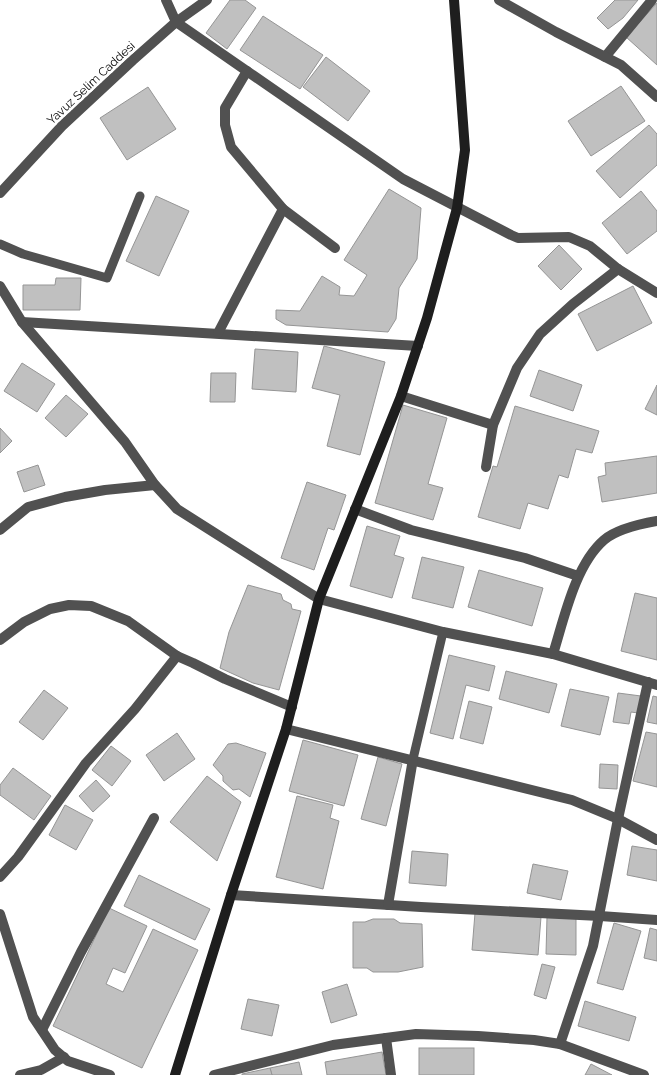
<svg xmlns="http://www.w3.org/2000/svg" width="657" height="1075" font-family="Raleway,sans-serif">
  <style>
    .building { fill: #c0c0c0; stroke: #959595 }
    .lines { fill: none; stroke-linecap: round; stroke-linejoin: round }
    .service { stroke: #515151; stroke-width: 9 }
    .minor { stroke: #515151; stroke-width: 10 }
    .tertiary { stroke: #515151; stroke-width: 10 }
    .secondary { stroke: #1e1e1e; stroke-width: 10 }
    .labels { text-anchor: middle; stroke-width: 5; stroke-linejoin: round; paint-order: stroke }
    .street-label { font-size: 12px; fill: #000; stroke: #fff }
  </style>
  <rect width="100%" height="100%" fill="#fff"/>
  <!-- building -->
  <g class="building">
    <polygon points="230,0 245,0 256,8 227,49 206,33"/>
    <polygon points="615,0 638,0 623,18 608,29 597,18"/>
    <polygon points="657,3 657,65 626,37"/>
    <polygon points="263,16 323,55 300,89 240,50"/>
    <polygon points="326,57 370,91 348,121 303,87"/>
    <polygon points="621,86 645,121 591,156 568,121"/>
    <polygon points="148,87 176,129 127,160 100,118"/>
    <polygon points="649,125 657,134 657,165 620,198 596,171"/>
    <polygon points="389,189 421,208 417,259 399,288 396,319 388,332 286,325 276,319 276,310 300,311 322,276 340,287 339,295 354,296 367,275 344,260"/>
    <polygon points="641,191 657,211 657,231 627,254 602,223"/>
    <polygon points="156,196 189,211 159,276 126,261"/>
    <polygon points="559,245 582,269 561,290 538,266"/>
    <polygon points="56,278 81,278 80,310 23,310 23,285 55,285"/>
    <polygon points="633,286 652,323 597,351 578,314"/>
    <polygon points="324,346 385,362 360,455 327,446 340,395 312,388"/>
    <polygon points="255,349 298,352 296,392 252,389"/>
    <polygon points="22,363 55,384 37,412 4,391"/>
    <polygon points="539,370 582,385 573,411 530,396"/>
    <polygon points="211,373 236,373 235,402 210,402"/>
    <polygon points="657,385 657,415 645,409"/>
    <polygon points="66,395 88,414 66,437 45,418"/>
    <polygon points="403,405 447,418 428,484 443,488 433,520 375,503"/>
    <polygon points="515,406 599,431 592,453 576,449 568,478 559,475 548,509 528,503 520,529 478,517 493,466 497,467"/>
    <polygon points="0,428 12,441 0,453"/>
    <polygon points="657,456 657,493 602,502 598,477 606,475 605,463"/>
    <polygon points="38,465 45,485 24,492 17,472"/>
    <polygon points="307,482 346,495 334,530 328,528 314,570 281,558"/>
    <polygon points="367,526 400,536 394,555 404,558 392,598 350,586"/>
    <polygon points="422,557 464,567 453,608 412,598"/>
    <polygon points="479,570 543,588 532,626 468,607"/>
    <polygon points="248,585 281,594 283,600 291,604 292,609 301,611 279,690 253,683 220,668 229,632"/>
    <polygon points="635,593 657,598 657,660 621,651"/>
    <polygon points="449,655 495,666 489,691 466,685 453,739 430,733"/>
    <polygon points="506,671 557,684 549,713 499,699"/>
    <polygon points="570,689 609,697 600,735 561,726"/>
    <polygon points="44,690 68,708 43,740 19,722"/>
    <polygon points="618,693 641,696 638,713 631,712 629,724 613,722"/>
    <polygon points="653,696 657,697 657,724 647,722"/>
    <polygon points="469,701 492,707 483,744 460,738"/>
    <polygon points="646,732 657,734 657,787 633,781"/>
    <polygon points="177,733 195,759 164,781 146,755"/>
    <polygon points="303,740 358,755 344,806 289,791"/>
    <polygon points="236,743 266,753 250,797 239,789 233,790 223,781 223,776 213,765 228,744"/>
    <polygon points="111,746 131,761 112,786 92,770"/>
    <polygon points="378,757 402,764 386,826 361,819"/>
    <polygon points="600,764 618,765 617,789 599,788"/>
    <polygon points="13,768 51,796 34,820 0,795 0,785"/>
    <polygon points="207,776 241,802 217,861 170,822"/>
    <polygon points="96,780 110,796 93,812 79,796"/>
    <polygon points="297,796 333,805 330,818 339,821 323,889 276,877"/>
    <polygon points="65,805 93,820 76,850 49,835"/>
    <polygon points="632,846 657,850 657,881 627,875"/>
    <polygon points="412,851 448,854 446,886 409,883"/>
    <polygon points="533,864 568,871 561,900 527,893"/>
    <polygon points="139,875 210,909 195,940 124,906"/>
    <polygon points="109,908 147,926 125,973 113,968 106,984 123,992 153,929 198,950 142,1068 53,1026"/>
    <polygon points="475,913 541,917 538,955 472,950"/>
    <polygon points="547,917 576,918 576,955 546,954"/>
    <polygon points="373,919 394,919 400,923 422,924 423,967 398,972 373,972 367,968 353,968 353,922 365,922"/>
    <polygon points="614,923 641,931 623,990 597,983"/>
    <polygon points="650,928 657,930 657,961 644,958"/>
    <polygon points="542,964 555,967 546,999 534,995"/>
    <polygon points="347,984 357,1015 331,1023 322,992"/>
    <polygon points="248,999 279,1005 272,1036 241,1029"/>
    <polygon points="585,1001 636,1017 629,1041 578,1026"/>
    <rect x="419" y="1048" width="55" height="27"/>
    <polygon points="382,1052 386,1075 327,1075 325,1062"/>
    <polygon points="299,1062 302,1075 272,1075 270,1068"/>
    <polygon points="591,1064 612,1075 585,1075"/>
    <polygon points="270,1068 272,1075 242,1075 242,1074"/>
  </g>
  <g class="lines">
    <!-- service -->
    <g class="service">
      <polyline points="0,244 23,254 107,278 140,196"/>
      <polyline points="413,759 443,632"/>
    </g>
    <!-- minor -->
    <g class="minor">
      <polyline points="166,0 176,22 403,179 511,235 518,238 569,237 590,246 618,269 657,293"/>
      <polyline points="605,57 652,0"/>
      <polyline points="247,71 225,108 225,125 231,147 283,209 335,248"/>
      <polyline points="22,322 418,346"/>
      <polyline points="218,333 283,209"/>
      <polyline points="401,396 493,425"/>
      <polyline points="486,467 493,425 517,368 540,334 573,304 618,269"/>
      <polyline points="355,509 411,530 525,558 578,576"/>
      <polyline points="0,530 28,507 65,497 105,490 155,485"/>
      <polyline points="0,640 24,622 50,609 69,605 91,606 128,621 177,656 193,663 225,679 292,707"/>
      <path d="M553,654C564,619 575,565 604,540C617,529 640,524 657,521"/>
      <polyline points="286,729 572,800 618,819 657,840"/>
      <polyline points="0,877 18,857 86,763 135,709 177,656"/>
      <polyline points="231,895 421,907 600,916 657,920"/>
      <polyline points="388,905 413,759"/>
      <polyline points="0,914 33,1017 55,1050 68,1061 110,1075"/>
      <polyline points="42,1030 81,952 154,818"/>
      <polyline points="386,1038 391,1075"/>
      <polyline points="560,1044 593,946 618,819 648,682"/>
      <polyline points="20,1075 41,1070 64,1057"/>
    </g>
    <!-- tertiary -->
    <g class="tertiary">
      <polyline points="499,0 556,32 621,65 657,97"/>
      <polyline points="0,193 62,126 133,60 176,22 207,0"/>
      <polyline points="0,286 22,322 125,442 155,485 177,509 319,599 443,632 553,654 657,685"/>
      <polyline points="214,1075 333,1045 416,1034 478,1036 534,1040 560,1044 644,1075"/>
    </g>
    <!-- secondary -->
    <polyline class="secondary" points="175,1075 231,895 286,729 319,599 401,396 427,318 457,208 465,150 454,0"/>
  </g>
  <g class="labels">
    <!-- street labels -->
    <g class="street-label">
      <text transform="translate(91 83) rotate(-43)" y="4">Yavuz Selim Caddesi</text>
    </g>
  </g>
</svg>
